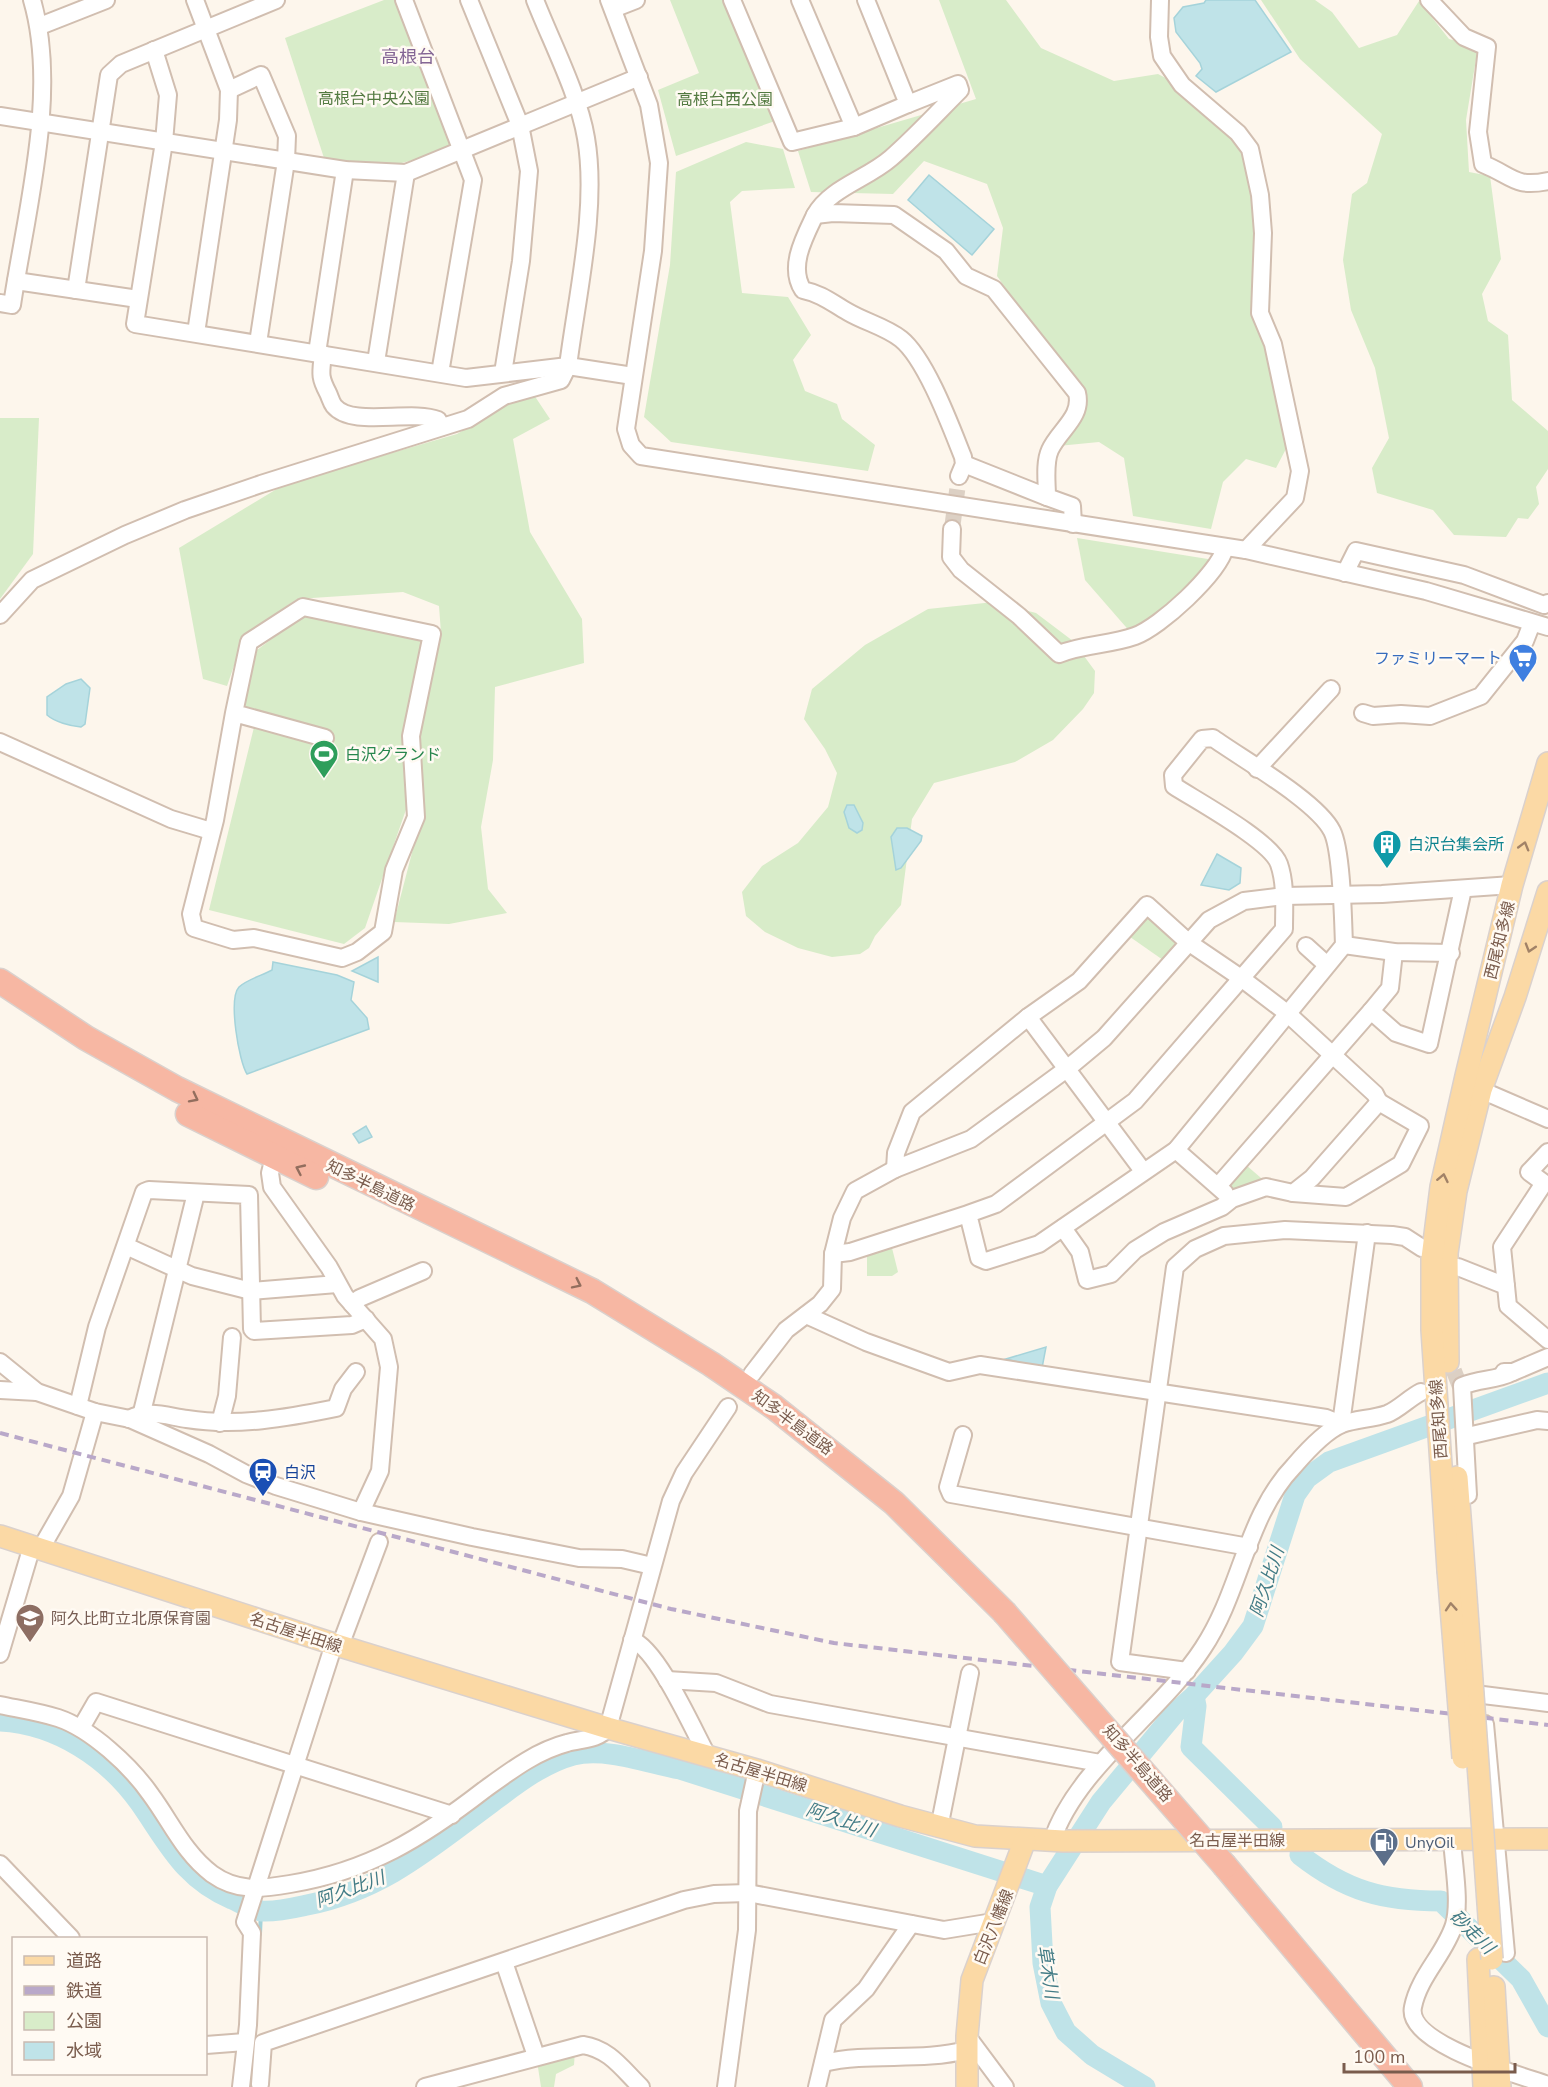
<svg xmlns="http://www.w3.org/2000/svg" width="1548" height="2087" font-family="'Nunito Sans','Noto Sans JP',sans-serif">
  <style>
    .green { fill: #d8ecc9 }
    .water { fill: #bfe3e8; stroke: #a5d3da; stroke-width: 1.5 }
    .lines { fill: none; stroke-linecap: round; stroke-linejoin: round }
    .stream { stroke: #a5d3da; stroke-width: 4 }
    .river { stroke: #bfe3e8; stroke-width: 21 }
    .minor-tunnel { stroke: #dcd0c4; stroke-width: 16; stroke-dasharray: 16 8; stroke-linecap: butt }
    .minor-casing { stroke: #d1beb0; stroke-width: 20 }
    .major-casing { stroke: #dad1cd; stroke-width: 24 }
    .highway-casing { stroke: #dad1cd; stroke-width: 27 }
    .minor { stroke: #fff; stroke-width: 16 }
    .major { stroke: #fbd9a5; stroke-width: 21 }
    .highway { stroke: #f7b7a3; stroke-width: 24 }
    .rail { stroke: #b9a8c9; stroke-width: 4; stroke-dasharray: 9 6; stroke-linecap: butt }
    .major-bridge-casing { stroke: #dad1cd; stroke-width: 24; stroke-linecap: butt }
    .highway-bridge-casing { stroke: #dad1cd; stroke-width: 27; stroke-linecap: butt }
    .major-bridge { stroke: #fbd9a5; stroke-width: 21 }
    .highway-bridge { stroke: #f7b7a3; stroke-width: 24 }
    .oneway { stroke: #a18267 }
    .oneway2 { stroke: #936e5e }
    .labels { text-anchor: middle; stroke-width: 5; stroke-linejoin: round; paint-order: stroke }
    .park-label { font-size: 16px; fill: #537a41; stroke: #fffaf3 }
    .shop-label { font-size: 16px; fill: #366cbe; stroke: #fffaf3; text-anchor: end }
    .leisure-label { font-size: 16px; fill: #27864d; stroke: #fffaf3; text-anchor: start }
    .culture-label { font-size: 16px; fill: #0d838f; stroke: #fffaf3; text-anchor: start }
    .street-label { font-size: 16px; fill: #7a5c4d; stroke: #fffaf3 }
    .transit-label { font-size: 16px; fill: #164399; stroke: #fffaf3; text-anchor: start }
    .education-label { font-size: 16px; fill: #785e54; stroke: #fffaf3; text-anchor: start }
    .service-label { font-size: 16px; fill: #4e5e75; stroke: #fffaf3; text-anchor: start }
    .neighbourhood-label { font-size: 18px; fill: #846695; stroke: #fffaf3 }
    .water-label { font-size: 18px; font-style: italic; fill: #437c86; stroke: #fffaf3 }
  </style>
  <rect width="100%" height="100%" fill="#fdf6ec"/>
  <!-- green -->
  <g class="green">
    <polygon points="384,0 407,0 461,141 417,159 386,167 324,158 285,38"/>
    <polygon points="670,0 722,0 775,121 676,156 658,90 699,73"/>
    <polygon points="939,0 1006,0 1041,48 1114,81 1158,74 1181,86 1233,137 1251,174 1259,232 1254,299 1288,445 1276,468 1246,459 1223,482 1211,529 1133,516 1124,458 1099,442 1058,446 1083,398 997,276 1003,228 987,184 924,161 893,194 811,192 798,151 976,99"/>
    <polygon points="1261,0 1315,0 1332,12 1359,48 1397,35 1419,1 1449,39 1469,44 1477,53 1466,120 1469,172 1490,176 1501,259 1482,294 1488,321 1508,335 1512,400 1548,431 1548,469 1536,487 1539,504 1528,519 1518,518 1506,537 1454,535 1433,510 1377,493 1372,468 1389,438 1375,368 1351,310 1343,260 1352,194 1367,183 1382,134 1300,59"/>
    <polygon points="746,142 783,149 795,188 742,191 730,202 742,293 788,297 811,335 793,360 805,391 837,404 842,419 875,445 868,471 671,442 644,417 670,265 676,172"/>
    <polygon points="534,395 550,419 513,439 530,532 582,619 584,663 495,687 493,760 481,827 488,889 507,913 449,924 394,922 421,818 417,738 441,633 439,606 403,592 297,599 245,634 227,686 203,679 179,548 285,484 457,434 516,399"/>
    <polygon points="0,418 39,418 33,554 0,599"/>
    <polygon points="1077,538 1214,560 1176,601 1132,634 1085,580"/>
    <polygon points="994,602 1036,613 1073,641 1095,671 1094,693 1083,709 1053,740 1015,762 934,783 912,819 901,905 875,936 869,948 860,954 832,957 798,948 765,932 746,916 742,892 762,866 798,843 828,807 837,773 825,749 804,719 812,689 865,645 928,609"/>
    <polygon points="342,612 434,633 410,798 365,928 344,944 209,910 258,711 244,707 257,650 302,616"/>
    <polygon points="1147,905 1179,940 1163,960 1123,932"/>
    <polygon points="1246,1165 1261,1178 1262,1182 1237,1193 1225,1185"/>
    <polygon points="890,1240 898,1272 892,1276 867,1276 867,1249"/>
    <polygon points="575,2050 574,2065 556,2074 554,2087 541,2087 537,2061"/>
  </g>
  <!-- water -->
  <g class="water">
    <polygon points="1206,0 1255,0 1291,52 1216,92 1196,76 1202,69 1200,63 1176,32 1174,18 1183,7 1204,3"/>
    <polygon points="929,175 994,229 972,255 908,200"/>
    <path d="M81,679L90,688L85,724L81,727C70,726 55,722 47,715V697L66,684Z"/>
    <polygon points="847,805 854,805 863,823 862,830 857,833 849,828 844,812"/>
    <polygon points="897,828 907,828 922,836 921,841 901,868 896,870 891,837"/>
    <polygon points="1217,854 1241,868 1240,883 1229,890 1201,885"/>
    <polygon points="378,957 378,982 352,971"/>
    <path d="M273,962L337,975L354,982L351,1000L367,1018L369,1029L247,1074C239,1062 228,999 239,987C246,980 263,975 272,970Z"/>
    <polygon points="366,1126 372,1137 359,1143 353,1134"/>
    <polygon points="1046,1347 1042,1368 1006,1359"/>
  </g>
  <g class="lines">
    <!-- stream -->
    <g class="stream">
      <polyline points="260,1934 261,1911"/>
      <polyline points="249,2086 253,2049"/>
    </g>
    <!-- river -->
    <g class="river">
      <polyline points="1194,1696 1196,1706 1191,1747 1272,1827"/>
      <path d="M0,1721C57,1724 108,1758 140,1803C168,1843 184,1879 232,1899C241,1903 252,1910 262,1911C276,1912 293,1908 307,1905C383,1890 430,1848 491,1803C515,1785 543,1763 573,1755C606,1747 648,1763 680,1769L1047,1886"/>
      <path d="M1300,1855C1346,1891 1383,1901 1441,1901L1521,1979L1548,2027"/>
      <polyline points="1145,2087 1092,2055 1066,2032 1051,2003 1043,1963 1040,1907 1047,1886 1101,1802 1175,1713 1194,1696 1233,1653 1253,1626 1295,1495 1307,1478 1329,1462 1548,1383"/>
    </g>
    <!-- minor-tunnel -->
    <g class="minor-tunnel">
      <polyline points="952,529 959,476"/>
      <polyline points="1427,1390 1465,1375"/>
    </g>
    <!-- minor casing -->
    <g class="minor-casing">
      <g id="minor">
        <polyline points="195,0 229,90 228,120 196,333"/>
        <polyline points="404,0 473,180 440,373"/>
        <polyline points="469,0 520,125 529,171 521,261 503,373"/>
        <polyline points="609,0 649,105 659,163 653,251 626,429 631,445 641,456 1246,550 1426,591 1548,627"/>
        <polyline points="732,0 792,142 854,127 908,104 866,0"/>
        <polyline points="800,0 854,127"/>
        <polyline points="1160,0 1159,37 1162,56 1182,85 1238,133 1250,149 1260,195 1263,233 1260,313 1273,344 1300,471 1295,498 1246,550"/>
        <path d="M1429,0L1464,37L1487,47L1478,132L1483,164C1513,176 1514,188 1548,181"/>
        <polyline points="613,9 636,0"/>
        <polyline points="40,26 106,0"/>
        <polyline points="154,50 168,95 164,142 135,324 466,378 568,366 633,376"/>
        <polyline points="229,90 261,75 287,136 286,161 258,343"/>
        <path d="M908,104L958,84L960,90C937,113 915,137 891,158C867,179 830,188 815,215L833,213L894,215L946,251L966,276L994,289L1077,393C1083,417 1059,430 1050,450C1044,463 1047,483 1047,497L1072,506L1073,524"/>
        <polyline points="0,116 345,170 406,173 639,77"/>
        <path d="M815,215C804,238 788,267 803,290C822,294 832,303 848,312C865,322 886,327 901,339C926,359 951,427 963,457L964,464L959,476"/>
        <polyline points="16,281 138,299"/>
        <polyline points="76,290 109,75 121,64 276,0"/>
        <path d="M0,303L12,305C26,211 59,92 32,0"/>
        <polyline points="317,353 345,170"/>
        <path d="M323,354C321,373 319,376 328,393C330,397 331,402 334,406C352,428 411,409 438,420L441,427"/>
        <polyline points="376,362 406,173"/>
        <polyline points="964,464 1047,497"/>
        <path d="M952,529L951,557L961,570L1019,616L1059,654C1083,644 1110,645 1135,636C1160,627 1218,574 1225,548"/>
        <polyline points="1345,573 1356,551 1464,575 1544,605 1548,603"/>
        <path d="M0,615L32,580L125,535L185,510L261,484L468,419L504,396L561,380L568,366C577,295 598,207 586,138C579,95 551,41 535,0"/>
        <polyline points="234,713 249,642 303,607 432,634 411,736 416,817 394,870 383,932 357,952 342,958 254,938 233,940 194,928 191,914 215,820 234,713 325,738"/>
        <polyline points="1363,713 1373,716 1401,714 1430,716 1481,696 1525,641 1532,623"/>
        <polyline points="0,742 171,819 211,831"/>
        <polyline points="1257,769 1331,689"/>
        <polyline points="1344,945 1394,952 1451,953"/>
        <polyline points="1306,946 1327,965"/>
        <polyline points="1371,1011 1390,988 1394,952"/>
        <polyline points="1028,1017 1143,1171"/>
        <polyline points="1481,1090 1548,1119"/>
        <polyline points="1176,1150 1225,1193"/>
        <polyline points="272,1165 270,1173 272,1187 329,1267 345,1296 383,1339 389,1367 380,1471 361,1512"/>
        <polyline points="895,1169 896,1153 912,1112 1028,1017 1079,981 1147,905 1188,942 1241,978 1287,1013 1375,1094 1379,1102 1312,1178 1293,1193 1266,1187 1232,1199 1222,1207 1164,1232 1135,1250 1111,1274 1087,1280 1080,1252 1063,1228"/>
        <polyline points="1218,1186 1371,1011 1396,1033 1429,1044 1463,889"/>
        <polyline points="1293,1193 1346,1197 1401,1164 1420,1126 1379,1102"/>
        <polyline points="126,1246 192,1276 251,1291 337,1284"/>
        <path d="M833,1254L850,1252L968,1214L979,1258L986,1261L1039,1244L1176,1150L1344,945C1343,920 1342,851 1332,831C1317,801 1242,759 1213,738L1202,739L1173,775L1174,786C1197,801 1271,841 1279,864C1286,884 1284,908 1284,929L1135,1101L996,1204L968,1214"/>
        <polyline points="1458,1267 1506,1286 1508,1306 1548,1340"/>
        <polyline points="1506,1286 1502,1247 1544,1183 1529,1172 1548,1152"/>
        <polyline points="352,1304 360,1298 423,1271"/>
        <polyline points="806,1315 866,1342 949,1372 980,1365 1326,1418 1341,1424"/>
        <polyline points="0,1362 37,1392 95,1412 130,1419 209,1454 246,1474 276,1486 361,1512 472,1537 579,1558 622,1559 652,1566"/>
        <polyline points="1504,1372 1513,1372 1548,1357"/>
        <polyline points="752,1374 786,1330 820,1304 832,1289 833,1254 842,1218 855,1191 895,1169 971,1139 1068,1068 1104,1038 1209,920 1244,901 1284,896 1382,894 1512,885"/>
        <polyline points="0,1390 37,1392"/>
        <polyline points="78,1406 97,1327 144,1192 149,1190 249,1195 252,1329 254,1331 352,1325 366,1319"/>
        <polyline points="142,1412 196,1193"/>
        <path d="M129,1419C148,1409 166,1416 187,1419C237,1427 287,1418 336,1408L343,1389L356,1372"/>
        <polyline points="220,1423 227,1396 232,1337"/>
        <polyline points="1341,1424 1367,1233"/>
        <polyline points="963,1435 948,1487 951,1494 1249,1547"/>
        <polyline points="1472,1435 1537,1420 1548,1421"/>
        <path d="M1468,1495L1462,1386C1480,1378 1496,1381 1513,1372"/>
        <polyline points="40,1550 71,1496 95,1412"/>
        <path d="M632,1640C657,1648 693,1729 707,1755"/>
        <polyline points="340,1646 379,1542"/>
        <polyline points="0,1654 32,1546"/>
        <polyline points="1187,1671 1120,1662 1175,1267 1195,1249 1224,1236 1285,1230 1392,1235 1405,1237 1422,1248"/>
        <polyline points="667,1680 716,1683 770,1704 1100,1763"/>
        <polyline points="1483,1695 1548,1703"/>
        <path d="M0,1705C19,1709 39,1712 58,1718C91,1729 131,1766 151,1795C171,1822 184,1853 212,1874C237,1892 261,1889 290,1884C369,1871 422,1838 484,1790C509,1772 536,1751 567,1743C581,1739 598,1740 608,1728L671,1501L684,1473L728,1407"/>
        <polyline points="1485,1724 1506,1953"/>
        <polyline points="81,1728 96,1702 452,1815"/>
        <polyline points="939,1828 970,1673"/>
        <path d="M1452,1838C1453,1863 1461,1902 1454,1925C1445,1954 1419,1976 1413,2007C1405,2044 1520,2075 1548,2085"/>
        <path d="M1052,1841C1076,1768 1161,1713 1203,1648C1241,1591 1246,1516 1294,1466C1306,1452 1325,1431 1342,1424C1356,1419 1372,1419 1387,1414C1398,1410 1409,1398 1421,1392"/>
        <polyline points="0,1864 71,1938"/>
        <polyline points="504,1962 536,2056"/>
        <polyline points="967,2036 1005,2087"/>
        <polyline points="206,2045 245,2042"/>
        <path d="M823,2063C871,2052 920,2062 967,2050"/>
        <polyline points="260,2084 263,2043 684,1900 714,1894 748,1893 944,1930 993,1922"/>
        <polyline points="241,2087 248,2025 252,1933 245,1922 334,1644"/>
        <path d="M425,2087L583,2045C610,2049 623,2070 641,2087"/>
        <polyline points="726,2087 747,1930 748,1811 757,1770"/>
        <polyline points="817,2087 833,2020 866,1989 911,1924"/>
      </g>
    </g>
    <!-- major casing -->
    <g class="major-casing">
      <g id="major">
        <polyline points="1448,1362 1447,1253 1456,1191 1481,1090 1515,997 1548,892"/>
        <polyline points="1457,1477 1464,1569"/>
        <polyline points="0,1536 340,1646 608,1728 757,1770 900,1816 975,1836 1063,1841 1548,1839"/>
        <polyline points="1448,1570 1432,1330 1432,1258 1441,1187 1466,1076 1512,885 1548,763"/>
        <polyline points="1478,1959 1484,2087"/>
        <polyline points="1494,1987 1500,2087"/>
        <polyline points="967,2087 967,2036 972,1980 1025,1840"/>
      </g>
    </g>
    <!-- highway casing -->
    <g class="highway-casing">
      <g id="highway">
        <polyline points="0,981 86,1038 177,1089 592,1291 711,1364 774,1407 894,1503 1004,1612"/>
        <polyline points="188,1114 316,1177"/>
        <polyline points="1225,1866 1410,2087"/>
      </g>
    </g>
    <!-- minor -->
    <use href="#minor" class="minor"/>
    <!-- major -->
    <use href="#major" class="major"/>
    <!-- highway -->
    <use href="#highway" class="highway"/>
    <!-- rail -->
    <polyline class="rail" points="0,1433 671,1609 834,1643 1548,1725"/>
    <!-- major-bridge casing -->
    <g class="major-bridge-casing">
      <g id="major-bridge">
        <polyline points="1464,1569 1492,1959"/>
        <polyline points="1448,1570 1463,1758"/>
      </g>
    </g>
    <!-- highway-bridge casing -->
    <g class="highway-bridge-casing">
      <polyline id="highway-bridge" points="1004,1612 1225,1866"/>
    </g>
    <!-- major-bridge -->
    <use href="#major-bridge" class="major-bridge"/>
    <!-- highway-bridge -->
    <use href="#highway-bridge" class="highway-bridge"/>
  </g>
  <!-- one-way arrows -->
  <defs><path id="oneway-chevron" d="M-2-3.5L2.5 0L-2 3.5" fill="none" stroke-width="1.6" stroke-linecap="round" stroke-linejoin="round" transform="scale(1.5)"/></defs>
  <g class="oneway">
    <use href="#oneway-chevron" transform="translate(1524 846) rotate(-74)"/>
    <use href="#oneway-chevron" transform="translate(1530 948) rotate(107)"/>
    <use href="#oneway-chevron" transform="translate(1443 1178) rotate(-78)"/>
    <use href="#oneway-chevron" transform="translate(1451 1607) rotate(-94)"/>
  </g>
  <g class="oneway2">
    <use href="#oneway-chevron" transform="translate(194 1098) rotate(27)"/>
    <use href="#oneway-chevron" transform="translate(300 1169) rotate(-155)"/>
    <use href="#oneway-chevron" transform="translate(577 1284) rotate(26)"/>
  </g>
  <!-- icons -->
  <defs>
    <g id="supermarket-pin" transform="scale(1.5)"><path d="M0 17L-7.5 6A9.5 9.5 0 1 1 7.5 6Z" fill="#3f7fe0" stroke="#fffaf3"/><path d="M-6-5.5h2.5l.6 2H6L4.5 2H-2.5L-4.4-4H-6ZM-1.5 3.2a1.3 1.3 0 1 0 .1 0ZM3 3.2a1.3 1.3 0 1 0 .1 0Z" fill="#fff"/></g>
    <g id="stadium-pin" transform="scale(1.5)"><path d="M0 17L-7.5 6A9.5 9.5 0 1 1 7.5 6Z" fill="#2e9e5b" stroke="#fffaf3"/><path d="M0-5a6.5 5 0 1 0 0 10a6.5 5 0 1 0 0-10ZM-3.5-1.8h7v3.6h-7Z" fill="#fff"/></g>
    <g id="building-pin" transform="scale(1.5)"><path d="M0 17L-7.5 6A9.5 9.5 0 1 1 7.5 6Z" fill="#0f9aa8" stroke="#fffaf3"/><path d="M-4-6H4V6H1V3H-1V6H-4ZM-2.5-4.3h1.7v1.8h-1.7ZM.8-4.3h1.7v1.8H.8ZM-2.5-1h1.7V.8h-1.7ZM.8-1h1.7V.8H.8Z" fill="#fff"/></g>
    <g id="station-pin" transform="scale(1.5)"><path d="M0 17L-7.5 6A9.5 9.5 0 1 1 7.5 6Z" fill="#1a4fb4" stroke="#fffaf3"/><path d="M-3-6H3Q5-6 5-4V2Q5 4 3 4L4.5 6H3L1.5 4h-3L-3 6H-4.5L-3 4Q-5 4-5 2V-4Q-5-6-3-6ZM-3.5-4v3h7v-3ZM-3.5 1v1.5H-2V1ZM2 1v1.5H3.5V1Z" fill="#fff"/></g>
    <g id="school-pin" transform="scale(1.5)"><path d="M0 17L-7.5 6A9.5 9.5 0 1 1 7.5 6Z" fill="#8d6e63" stroke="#fffaf3"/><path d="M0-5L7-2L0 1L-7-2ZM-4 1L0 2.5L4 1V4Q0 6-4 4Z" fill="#fff"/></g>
    <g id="fuel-pin" transform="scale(1.5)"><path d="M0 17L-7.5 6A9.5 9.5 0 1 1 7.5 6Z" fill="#5c6f8a" stroke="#fffaf3"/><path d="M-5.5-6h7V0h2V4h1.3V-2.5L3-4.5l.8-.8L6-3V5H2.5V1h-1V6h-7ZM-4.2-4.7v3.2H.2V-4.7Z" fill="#fff"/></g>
  </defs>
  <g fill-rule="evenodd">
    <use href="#supermarket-pin" x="1523" y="658"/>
    <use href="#stadium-pin" x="324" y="754"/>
    <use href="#building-pin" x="1387" y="844"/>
    <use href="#station-pin" x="263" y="1472"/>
    <use href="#school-pin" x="30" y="1618"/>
    <use href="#fuel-pin" x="1384" y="1842"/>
  </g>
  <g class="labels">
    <!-- park labels -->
    <g class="park-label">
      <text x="374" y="104">高根台中央公園</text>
      <text x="725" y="105">高根台西公園</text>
    </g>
    <!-- shop labels -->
    <g class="shop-label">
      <text x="1502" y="664">ファミリーマート</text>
    </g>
    <!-- leisure labels -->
    <g class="leisure-label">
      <text x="345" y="760">白沢グランド</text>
    </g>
    <!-- culture labels -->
    <g class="culture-label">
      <text x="1408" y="850">白沢台集会所</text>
    </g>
    <!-- street labels -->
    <g class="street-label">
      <text transform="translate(1499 940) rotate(-76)" y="6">西尾知多線</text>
      <text transform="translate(371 1185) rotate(26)" y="6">知多半島道路</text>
      <text transform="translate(1438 1419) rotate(-94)" y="6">西尾知多線</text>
      <text transform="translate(793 1422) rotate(37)" y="6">知多半島道路</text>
      <text transform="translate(296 1632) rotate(18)" y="6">名古屋半田線</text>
      <text transform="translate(1138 1763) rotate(49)" y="6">知多半島道路</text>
      <text transform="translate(761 1772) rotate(17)" y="6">名古屋半田線</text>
      <text x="1237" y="1846">名古屋半田線</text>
      <text transform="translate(993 1927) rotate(-68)" y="6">白沢八幡線</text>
    </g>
    <!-- transit labels -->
    <g class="transit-label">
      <text x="284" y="1478">白沢</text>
    </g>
    <!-- education labels -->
    <g class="education-label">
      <text x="51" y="1624">阿久比町立北原保育園</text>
    </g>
    <!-- service labels -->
    <g class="service-label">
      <text x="1405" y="1848">UnyOil</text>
    </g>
    <!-- neighbourhood labels -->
    <g class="neighbourhood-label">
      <text x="408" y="63">高根台</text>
    </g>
    <!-- water labels -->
    <g class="water-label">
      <text transform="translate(1267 1582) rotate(-72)" y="6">阿久比川</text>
      <text transform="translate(841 1820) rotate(18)" y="6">阿久比川</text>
      <text transform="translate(350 1889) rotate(-20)" y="6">阿久比川</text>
      <text transform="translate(1472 1932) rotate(44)" y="6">砂走川</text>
      <text transform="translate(1048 1972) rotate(81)" y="6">草木川</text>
    </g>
  </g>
  <!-- legend -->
  <rect x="12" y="1937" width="195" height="138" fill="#fffaf3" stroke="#cabbb1" stroke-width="1.5"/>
  <rect x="24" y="1956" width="30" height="9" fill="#fbd9a5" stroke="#cabbb1" stroke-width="1.5"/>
  <text x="66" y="1967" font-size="18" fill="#7a5c4d">道路</text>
  <rect x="24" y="1986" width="30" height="9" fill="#b9a8c9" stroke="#cabbb1" stroke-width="1.5"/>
  <text x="66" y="1997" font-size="18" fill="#7a5c4d">鉄道</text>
  <rect x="24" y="2012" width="30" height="18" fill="#d8ecc9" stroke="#cabbb1" stroke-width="1.5"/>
  <text x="66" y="2027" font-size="18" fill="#7a5c4d">公園</text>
  <rect x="24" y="2042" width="30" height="18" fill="#bfe3e8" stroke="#cabbb1" stroke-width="1.5"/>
  <text x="66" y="2057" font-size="18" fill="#7a5c4d">水域</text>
  <!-- scale -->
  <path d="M1344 2063v9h171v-9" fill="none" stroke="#7a5c4d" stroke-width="3"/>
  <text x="1353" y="2063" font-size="18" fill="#7a5c4d" stroke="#fffaf3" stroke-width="4.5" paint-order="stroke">100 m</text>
</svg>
